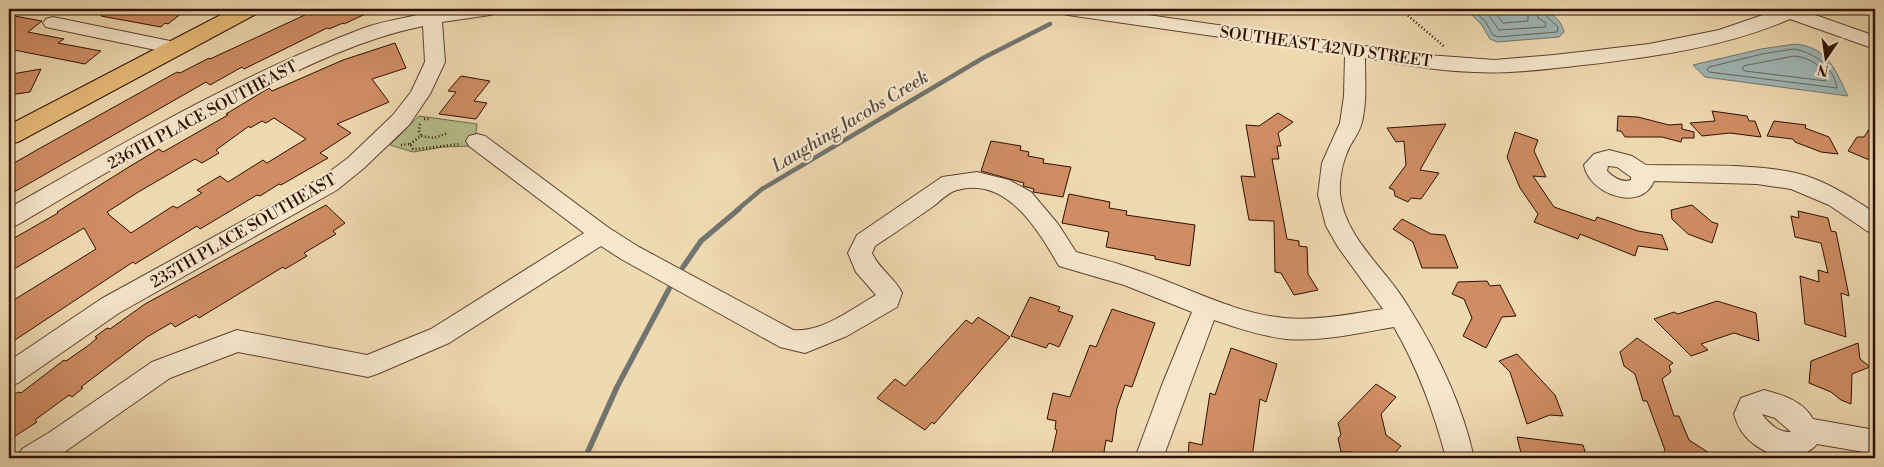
<svg xmlns="http://www.w3.org/2000/svg" width="1884" height="467" font-family="'Libre Bodoni',serif">
  <style>
    .green { fill: #b6c08d; stroke: #726848 }
    .water { fill: #9fb7b7; stroke: #72746f }
    .lines { fill: none; stroke-linecap: round; stroke-linejoin: round }
    .shore { stroke: #66645e; stroke-width: 1 }
    .stream-far1 { stroke: #72746f; stroke-width: 4.5 }
    .stream { stroke: #72746f; stroke-width: 5.5 }
    .building { fill: #d08d63; stroke: #2e1004; fill-rule: evenodd }
    .minor-casing { stroke: #5e422f; stroke-width: 2 }
    .major-casing { stroke: #2e1004; stroke-width: 2 }
    .path { stroke: #2e1004; stroke-width: 2.5; stroke-dasharray: 1 2.5; stroke-linecap: butt }
    .minor { fill: #f5e6cc; fill-rule: evenodd }
    .major { fill: #e8bc78; fill-rule: evenodd }
    .labels { text-anchor: middle; stroke-width: 4.5; stroke-linejoin: round; paint-order: stroke }
    .street-label { font-size: 16px; fill: #2e1004; stroke: #f5e6cc }
    .water-label { font-size: 18px; font-style: italic; fill: #564a43; stroke: #f5e6cc }
  </style>
  <rect width="100%" height="100%" fill="#efd9b1"/>
  <filter id="stains"><feTurbulence type="fractalNoise" baseFrequency=".004" numOctaves="4"/><feColorMatrix values="0 0 0 0 .2 0 0 0 0 .09 0 0 0 0 .02 0 0 0 .5 -.17"/></filter>
  <radialGradient id="worn" r=".72"><stop offset=".6" stop-color="#630" stop-opacity="0"/><stop offset="1" stop-color="#630" stop-opacity=".3"/></radialGradient>
  <!-- green -->
  <polygon class="green" points="419,116 477,124 475,141 472,146 443,147 413,152 390,145"/>
  <!-- water -->
  <g class="water">
    <path d="M1466,9H1543C1554,15 1561,20 1564,32L1559,37L1497,42L1490,39L1481,24Z"/>
    <path d="M1795,44C1828,47 1835,70 1848,96L1705,77L1693,65L1761,49Z"/>
  </g>
  <g class="lines">
    <!-- shore -->
    <g class="shore">
      <polyline points="1472,9 1485,21 1493,35 1498,37 1557,32 1558,27 1544,14 1542,9"/>
      <polyline points="1480,9 1490,17 1499,30 1545,27 1546,23 1538,18 1536,9"/>
      <polyline points="1492,9 1503,23 1528,21 1528,9"/>
      <path d="M1794,49C1815,53 1833,66 1837,88L1709,72L1707,70L1709,67L1762,54Z"/>
      <path d="M1795,56C1810,58 1823,65 1826,81L1745,71L1742,69L1744,66Z"/>
    </g>
    <!-- stream-far1 -->
    <polyline class="stream-far1" points="737,210 762,189 983,58 1050,24"/>
    <!-- stream -->
    <g class="stream">
      <polyline points="683,267 701,241 739,209"/>
      <polyline points="585,458 617,387 669,289"/>
    </g>
  </g>
  <!-- building -->
  <g class="building">
    <polygon points="102,9 187,9 168,24 165,23 161,27 101,16"/>
    <polygon points="330,9 376,9 344,24 343,23 329,29 327,28 244,69 242,67 210,85 206,82 9,195 9,166 35,151 177,72 180,73 209,58 210,59 309,13 311,15"/>
    <polygon points="9,15 42,21 28,32 64,39 58,43 101,51 85,64 9,49"/>
    <path d="M395,43L406,68L372,79L389,102L337,124L351,133L320,153L328,158L281,185L279,184L260,196L257,195L200,229L197,226L135,264L133,262L9,344V303L96,249L84,228L9,272V241L58,213L57,212L132,165L159,149L163,152L228,115L226,114L269,88L272,91L343,60ZM274,118L306,139L267,163L263,160L228,182L220,176L197,190L202,193L177,208L173,206L131,233L108,214H109L107,212L140,191L195,159L202,163L219,153L216,150L249,126L250,128L262,121L266,123Z"/>
    <polygon points="41,69 30,92 9,95 9,81 12,74"/>
    <polygon points="461,76 490,81 474,101 487,103 476,119 439,114 456,92 448,91"/>
    <polygon points="1712,111 1747,116 1749,121 1755,121 1761,137 1730,133 1702,136 1690,123 1715,121"/>
    <polygon points="1278,113 1293,122 1278,133 1281,146 1277,146 1279,159 1272,159 1287,239 1299,241 1299,246 1307,247 1308,274 1318,290 1294,295 1281,273 1275,272 1274,221 1249,220 1241,176 1255,177 1246,125 1259,126"/>
    <polygon points="1618,116 1638,117 1669,125 1682,124 1682,129 1694,132 1694,138 1682,138 1681,142 1662,137 1625,137 1621,131 1617,131"/>
    <polygon points="1875,120 1875,160 1867,159 1848,151 1857,137 1864,137"/>
    <polygon points="1774,121 1806,125 1805,128 1829,137 1838,154 1821,152 1795,142 1793,139 1767,136"/>
    <polygon points="1446,124 1420,170 1439,173 1421,199 1411,198 1408,202 1395,196 1394,190 1389,188 1406,165 1404,141 1396,142 1387,128"/>
    <polygon points="1515,132 1538,140 1534,151 1546,177 1533,176 1554,207 1595,221 1597,217 1638,231 1662,235 1668,250 1638,246 1635,256 1580,234 1578,239 1534,222 1538,214 1520,188 1507,157"/>
    <polygon points="991,141 1021,146 1020,150 1029,152 1028,156 1044,159 1043,163 1071,167 1063,197 1033,192 1034,189 1023,186 1024,183 981,171"/>
    <polygon points="1069,194 1110,202 1109,208 1127,211 1126,215 1195,225 1190,266 1155,259 1155,256 1106,247 1109,232 1062,223"/>
    <polygon points="326,205 345,223 333,231 336,234 304,253 307,256 285,269 283,267 199,318 196,315 175,327 171,323 147,337 81,387 83,388 72,397 69,395 35,420 37,422 9,440 9,399 18,392 21,393 64,360 66,361 89,345 97,338 95,337 107,328 110,329 145,304"/>
    <polygon points="1692,205 1712,222 1718,224 1712,243 1688,234 1672,219 1671,210"/>
    <polygon points="1798,211 1828,218 1831,231 1836,232 1849,296 1841,293 1846,337 1805,324 1800,276 1819,282 1818,270 1828,273 1821,243 1795,237 1791,216 1799,218"/>
    <polygon points="1402,219 1431,234 1445,235 1458,268 1422,268 1413,242 1393,229"/>
    <polygon points="1487,281 1490,286 1500,285 1516,316 1502,317 1486,348 1463,336 1472,318 1464,299 1452,294 1458,282"/>
    <polygon points="1030,297 1060,307 1058,311 1073,316 1059,347 1049,343 1046,348 1011,336"/>
    <polygon points="1717,301 1756,313 1759,341 1734,333 1701,344 1708,350 1691,356 1654,319 1674,312 1678,314"/>
    <polygon points="1112,309 1155,323 1132,387 1125,385 1117,408 1112,442 1106,440 1103,458 1051,458 1057,430 1055,429 1056,421 1047,419 1053,393 1070,397 1090,345 1096,347"/>
    <polygon points="978,317 1010,337 934,424 932,422 925,430 877,398 895,379 905,386 966,320 972,324"/>
    <polygon points="1637,338 1673,363 1669,366 1671,372 1662,379 1674,416 1679,416 1689,440 1717,458 1659,458 1665,450 1647,401 1643,401 1635,374 1624,366 1620,352"/>
    <polygon points="1858,343 1860,359 1870,367 1852,374 1851,404 1841,400 1831,392 1809,383 1811,361"/>
    <polygon points="1231,348 1277,364 1266,402 1260,399 1252,458 1188,458 1189,442 1202,445 1210,393 1215,395"/>
    <polygon points="1517,354 1555,395 1563,416 1550,415 1527,424 1510,372 1499,361"/>
    <polygon points="1376,384 1396,397 1381,414 1386,435 1401,446 1394,454 1375,453 1370,458 1359,458 1352,452 1341,452 1338,438 1341,435 1338,423"/>
    <polygon points="1517,437 1583,445 1587,458 1522,457"/>
  </g>
  <g class="lines">
    <!-- minor casing -->
    <g class="minor-casing">
      <g id="minor">
        <path d="M441,9H500L497,13L490,15L442,22L445,62L430,94L409,125L364,168L337,190L119,313L18,383L9,386V361L101,299L321,178L348,158L393,115L411,92L425,62L423,26C365,38 312,63 260,89C177,130 97,178 17,225L9,228V208C124,143 239,75 364,28C389,19 415,17 441,9Z"/>
        <path d="M1059,9H1106L1427,55L1495,60L1554,55L1649,44L1719,30L1780,9H1805L1804,11L1875,36V49L1790,19C1725,47 1653,57 1583,65C1547,69 1510,74 1474,72C1437,71 1401,64 1365,58C1365,79 1367,102 1362,122C1360,131 1354,139 1350,146C1343,160 1339,178 1340,194C1345,238 1384,267 1406,303C1436,350 1462,403 1474,458H1446C1434,412 1418,369 1394,327C1358,333 1322,342 1286,339C1261,336 1237,328 1214,320L1163,458H1135L1162,385L1192,312L1124,285L1059,266C1038,230 1007,176 957,190C949,192 941,200 935,205C915,219 895,233 875,246L872,253C879,269 895,278 902,293L897,307L847,336L805,353L780,347L621,259L601,246L449,343L377,374L368,377L238,352L170,378L56,458H18L22,449L50,432L152,362L237,330L367,355L431,329L584,233L469,146L466,141L469,136L477,134L485,136L609,228L639,247L793,330C822,333 853,308 876,295L856,272L848,253L857,235L942,177L977,172L1009,180L1031,192L1058,224L1076,252C1098,258 1121,264 1142,272C1189,288 1234,313 1284,318C1317,321 1351,314 1383,309L1338,247L1326,226L1318,195L1322,163L1340,123L1344,96L1345,55L1068,15L1061,13Z"/>
        <polygon points="53,17 175,42 182,44 185,48 182,52 175,54 46,27 43,23 46,19"/>
        <path d="M1609,150L1632,156L1646,165C1693,166 1751,163 1796,173C1825,180 1851,197 1875,213V234L1867,231L1829,205L1791,189L1757,184L1654,181C1641,213 1589,194 1584,165L1594,154ZM1608,166L1617,167L1631,177V180C1622,183 1614,178 1607,171Z"/>
        <path d="M1764,390C1783,395 1803,401 1813,419L1875,430V454L1817,444C1797,467 1758,455 1742,432C1738,427 1736,420 1734,414L1741,398ZM1762,414L1775,418L1791,432C1779,433 1768,423 1762,414Z"/>
      </g>
    </g>
    <!-- major casing -->
    <g class="major-casing">
      <polygon id="major" points="232,9 259,9 256,14 18,142 9,144 9,125"/>
    </g>
    <!-- path -->
    <g class="path">
      <polyline points="1400,9 1445,47"/>
      <polyline points="424,119 431,119"/>
      <polyline points="420,124 419,131 421,136"/>
      <polyline points="410,144 421,136 434,138 448,133"/>
      <polyline points="401,145 410,144 413,149 418,149 460,144"/>
    </g>
    <!-- minor -->
    <use href="#minor" class="minor"/>
    <!-- major -->
    <use href="#major" class="major"/>
  </g>
  <g class="labels">
    <!-- street labels -->
    <g class="street-label">
      <text transform="translate(1326 46) rotate(8)" y="6">SOUTHEAST 42ND STREET</text>
      <text transform="translate(202 114) rotate(-28)" y="6">236TH PLACE SOUTHEAST</text>
      <text transform="translate(243 230) rotate(-30)" y="6">235TH PLACE SOUTHEAST</text>
    </g>
    <!-- water labels -->
    <g class="water-label">
      <text transform="translate(850 121) rotate(-31)" y="6">Laughing Jacobs Creek</text>
    </g>
  </g>
  <!-- margin -->
  <rect width="1884" height="467" fill="none" stroke="#efd9b1" stroke-width="30"/>
  <rect x="10" y="10" width="1864" height="447" fill="none" stroke="#2e1004" stroke-width="2.5"/>
  <rect x="15" y="15" width="1854" height="437" fill="none" stroke="#2e1004"/>
  <!-- north arrow -->
  <g transform="translate(1826 58) rotate(193)" stroke="#f5e6cc" stroke-width="4" paint-order="stroke">
  <path d="M0-4L9 19L0 12L-9 19Z" fill="#2e1004"/>
  <text y="-8" font-size="14" font-weight="bold" text-anchor="middle" fill="#2e1004">N</text>
  </g>
  <rect width="100%" height="100%" filter="url(#stains)"/>
  <rect width="100%" height="100%" fill="url(#worn)"/>
</svg>
